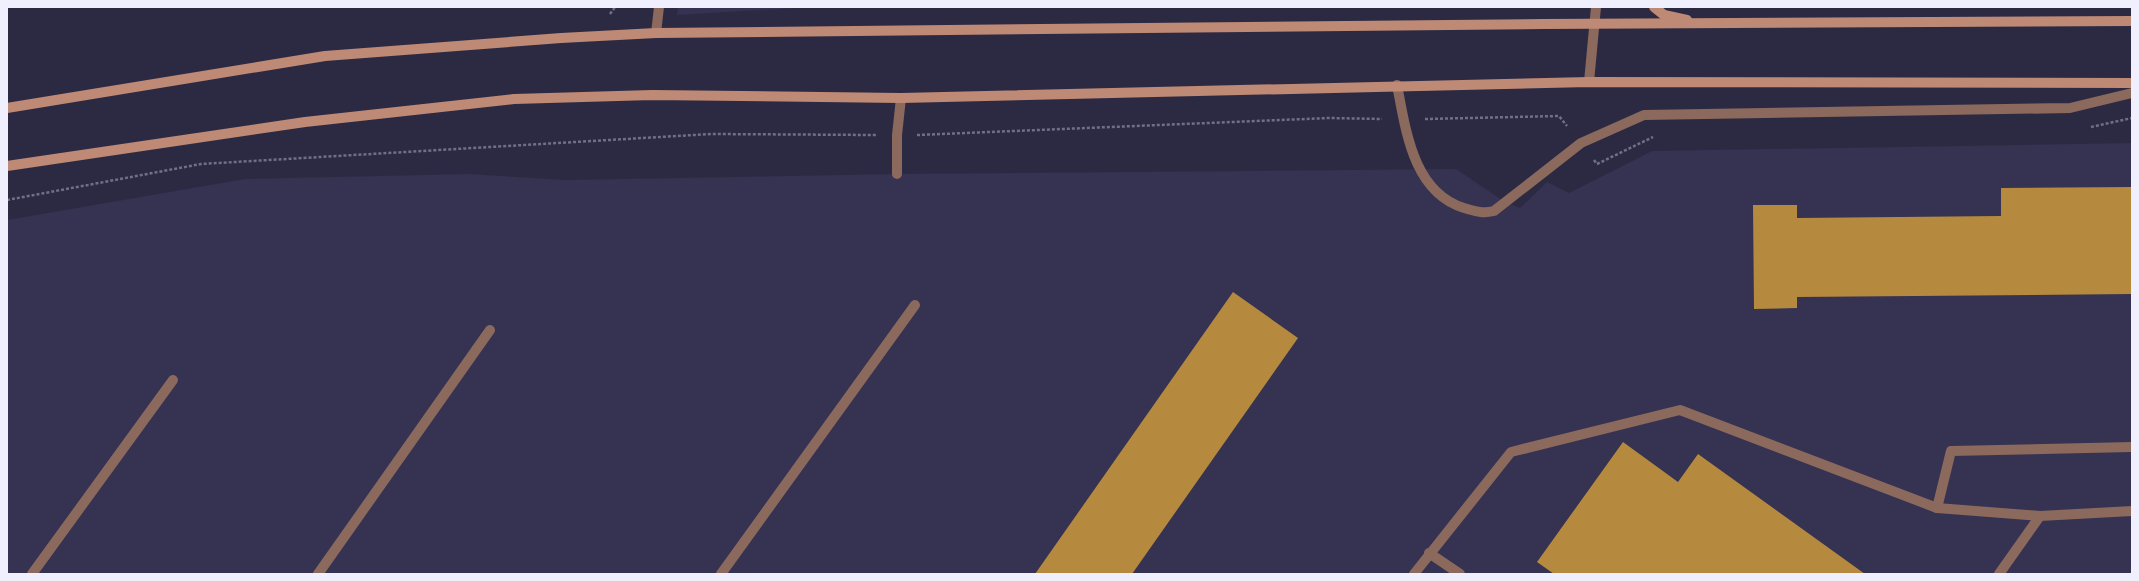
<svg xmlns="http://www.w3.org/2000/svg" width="2139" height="581" font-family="'Asap Condensed',sans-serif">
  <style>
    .built { fill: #353252 }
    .building { fill: #b58a3e }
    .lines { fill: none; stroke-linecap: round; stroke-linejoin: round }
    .path { stroke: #716f84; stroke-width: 2.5; stroke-dasharray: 3 2; stroke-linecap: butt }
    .lane { stroke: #8b695c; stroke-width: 10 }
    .street { stroke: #8b695c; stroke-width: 10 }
    .secondary { stroke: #bf8a75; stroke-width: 10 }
  </style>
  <rect width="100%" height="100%" fill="#2c2a43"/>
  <!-- built -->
  <g class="built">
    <polygon points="678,7 812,7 677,15"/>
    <polygon points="2132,143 2132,574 7,574 7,220 245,179 469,174 565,180 897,174 1456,169 1505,202 1520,208 1547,182 1569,193 1652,151"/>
  </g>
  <!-- building -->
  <g class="building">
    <polygon points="2132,187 2132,294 1797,297 1797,308 1754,309 1753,205 1797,205 1797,218 2001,216 2001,188"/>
    <polygon points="1233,292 1298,338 1132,574 1035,574"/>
    <polygon points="1623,442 1678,482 1698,454 1865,574 1554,574 1537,562"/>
  </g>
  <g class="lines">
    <!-- path -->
    <g class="path">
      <polyline points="610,14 615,7"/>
      <polyline points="1425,119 1559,116 1567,126"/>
      <polyline points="2091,127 2132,118"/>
      <polyline points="917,135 1329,118 1382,119"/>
      <polyline points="1594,160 1597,164 1653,137"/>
      <polyline points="7,200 201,164 711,134 876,135"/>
    </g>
    <!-- lane -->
    <g class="lane">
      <path d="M1397,85C1406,131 1413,192 1464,208C1475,211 1482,214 1494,211L1581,143L1644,115L2070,108L2132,93"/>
      <polyline points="897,174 897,135 901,98"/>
      <polyline points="1937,508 2040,516 2132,511"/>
      <polyline points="1429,553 1460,574"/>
      <polyline points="32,574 173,380"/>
      <polyline points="318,574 490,330"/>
      <polyline points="721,574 915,305"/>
      <polyline points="1414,574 1511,452 1680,410 1937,508 1951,451 2132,447"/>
      <polyline points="1999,574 2040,516"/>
    </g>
    <!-- street -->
    <g class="street">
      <polyline points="656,33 659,7"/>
      <polyline points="1589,82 1596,7"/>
    </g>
    <!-- secondary -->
    <g class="secondary">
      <polyline points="1654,7 1664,15 1687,20"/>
      <polyline points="7,108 325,56 561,38 656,33 1543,24 2132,21"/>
      <polyline points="7,166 305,122 514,99 652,95 901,98 1589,82 2132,83"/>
    </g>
  </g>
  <!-- border -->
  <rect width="2139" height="581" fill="none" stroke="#f0effd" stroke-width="16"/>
</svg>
